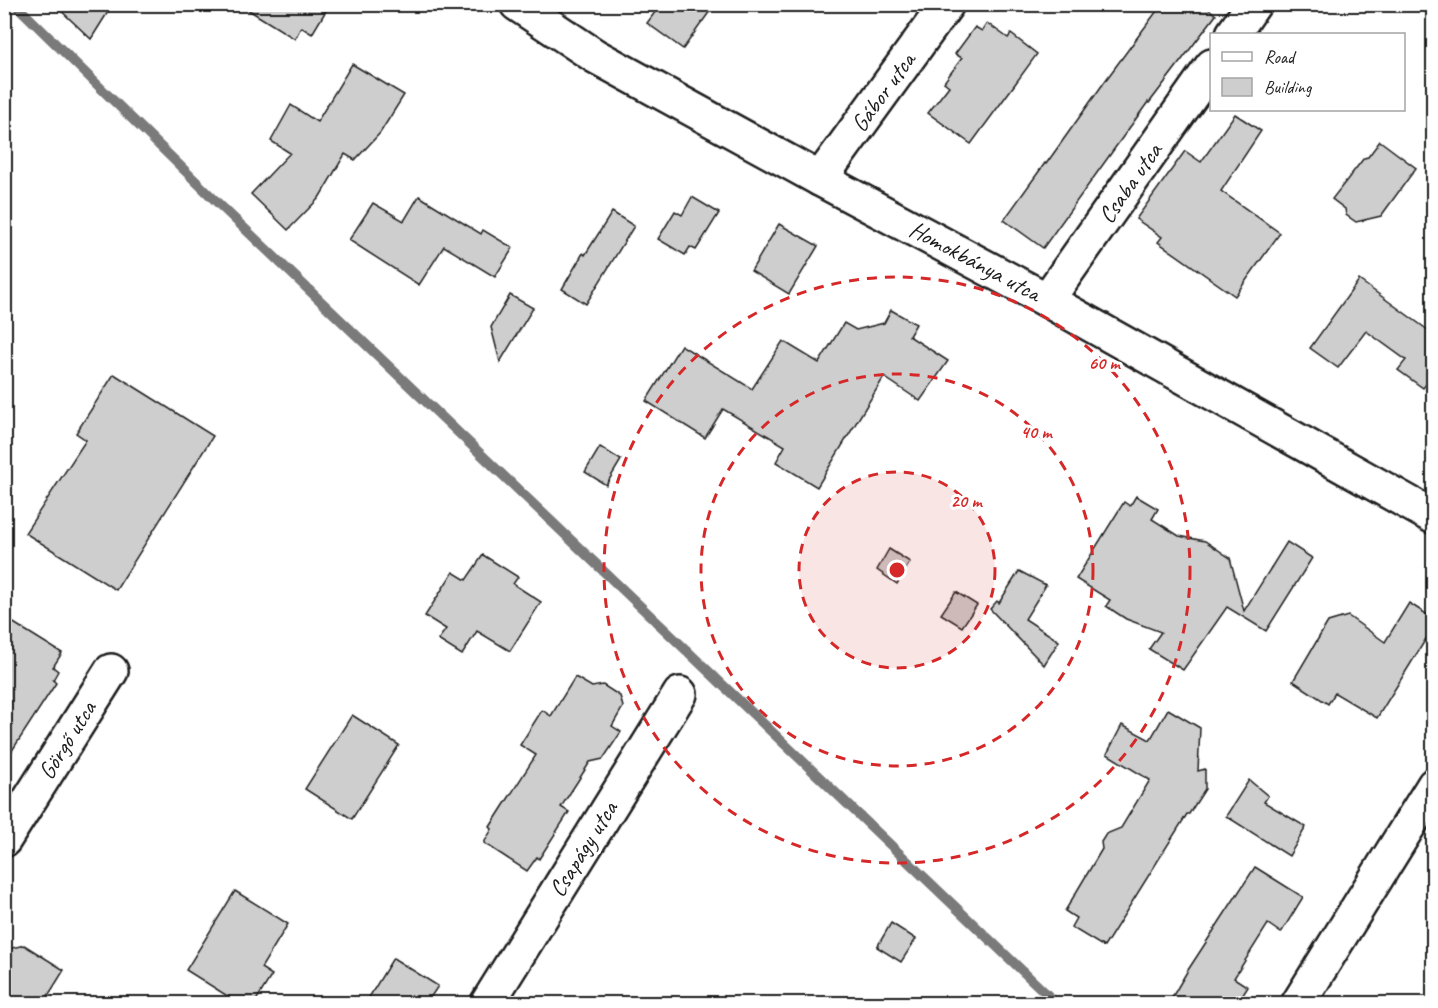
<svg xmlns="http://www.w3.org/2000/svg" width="1438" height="1008" font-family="Caveat,sans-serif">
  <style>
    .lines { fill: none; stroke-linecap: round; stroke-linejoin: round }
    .stream { stroke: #7a7a7a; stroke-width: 10 }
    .building { fill: #cecece; stroke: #1c1c1c; stroke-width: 1.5 }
    .minor-casing { stroke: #1c1c1c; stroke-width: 38 }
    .minor { stroke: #fff; stroke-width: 33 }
    .ring { fill: none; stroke: #d62828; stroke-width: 3; stroke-dasharray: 10 8 }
    .labels { text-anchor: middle; stroke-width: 6; stroke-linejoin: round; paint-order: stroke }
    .street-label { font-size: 24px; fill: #1c1c1c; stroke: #fff }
    .centre { fill: #d62828; stroke: #fff; stroke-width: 3 }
    .ring-label { font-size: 18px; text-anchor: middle; font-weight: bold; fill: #d62828; stroke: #fff; stroke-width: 6; stroke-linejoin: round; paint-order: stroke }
  </style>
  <rect width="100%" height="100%" fill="#fff"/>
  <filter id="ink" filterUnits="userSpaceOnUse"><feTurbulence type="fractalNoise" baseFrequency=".0167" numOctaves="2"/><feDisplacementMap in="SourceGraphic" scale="12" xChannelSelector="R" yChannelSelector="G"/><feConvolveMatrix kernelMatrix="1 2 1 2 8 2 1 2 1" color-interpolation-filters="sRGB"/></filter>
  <g filter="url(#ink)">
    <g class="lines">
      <!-- stream -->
      <polyline class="stream" points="15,4 222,207 1057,1004"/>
    </g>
    <!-- building -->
    <g class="building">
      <polygon points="54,4 113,4 91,39"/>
      <polygon points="239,4 330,4 312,34 301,27 295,39"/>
      <polygon points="661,4 715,4 683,49 647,23"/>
      <polygon points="1162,4 1203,4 1216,15 1149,103 1148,102 1043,248 1004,220 1045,163 1046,164 1108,77"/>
      <polygon points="987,23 1008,38 1011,34 1037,54 971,144 928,113 949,86 944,82 962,58 955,54 975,27 982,31"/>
      <polygon points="352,64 404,95 380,133 355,160 345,154 319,198 288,230 251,194 290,153 271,141 291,105 317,122"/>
      <polygon points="1235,114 1261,131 1221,191 1280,233 1235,296 1158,242 1162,237 1136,219 1185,151 1201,162"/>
      <polygon points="1380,141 1416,168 1381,216 1356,222 1346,215 1345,209 1332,199 1364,158 1368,157"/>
      <polygon points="419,196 481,234 483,230 513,248 495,277 444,246 419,285 349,240 373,203 404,221"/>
      <polygon points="692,197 719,213 696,250 690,247 685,255 658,239 675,211 682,215"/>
      <polygon points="612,212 634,226 586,304 562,289 583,253 585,255"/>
      <polygon points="779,224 818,246 789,294 751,271"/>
      <polygon points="1359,280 1428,330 1434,321 1434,380 1431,378 1423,388 1398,370 1406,360 1366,331 1338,368 1310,348"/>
      <polygon points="510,295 533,308 500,362 491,327"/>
      <polygon points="891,310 916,324 909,336 948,361 920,401 884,377 817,487 776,462 785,446 723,409 705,438 646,401 681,345 752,389 783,341 819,363 844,323 856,330 884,323"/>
      <polygon points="114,374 213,436 116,590 25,533 86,440 76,433"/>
      <polygon points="600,447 621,460 606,485 585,472"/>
      <polygon points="1136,496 1158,509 1152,519 1179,536 1205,541 1230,558 1244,611 1287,542 1312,558 1266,631 1227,607 1183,670 1149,649 1161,632 1126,619 1106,606 1110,600 1076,579 1124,502 1130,506"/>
      <polygon points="889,549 910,562 897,584 877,570"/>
      <polygon points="483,555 518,577 513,584 541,602 510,651 477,631 462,655 438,640 446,629 425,616 453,572 466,580"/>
      <polygon points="1019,571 1046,585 1025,619 1059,641 1044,665 990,609 997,601 999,603"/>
      <polygon points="956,592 977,605 962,627 941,614"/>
      <polygon points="1409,603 1434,619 1434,626 1377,718 1335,693 1328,704 1293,681 1328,622 1348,616 1385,642"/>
      <polygon points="4,617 62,653 53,667 58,671 53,680 56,683 4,763"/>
      <polygon points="575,677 592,687 603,685 620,696 623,707 612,726 621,732 603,759 590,762 561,807 569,812 539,859 537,857 527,871 484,843 492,829 490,827 536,755 520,745 542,710 551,716"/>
      <polygon points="1168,709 1200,728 1198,771 1205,769 1205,789 1189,814 1187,814 1104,947 1071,927 1076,918 1065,911 1102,849 1101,842 1106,834 1121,828 1150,780 1107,754 1122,725 1150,740"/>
      <polygon points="352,715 399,745 352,819 305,789"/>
      <polygon points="1249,780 1268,796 1264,802 1306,827 1289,856 1226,816"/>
      <polygon points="1255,867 1303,897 1281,933 1268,924 1234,978 1248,987 1237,1004 1168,1004 1188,970"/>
      <polygon points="235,891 288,924 261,968 272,975 254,1004 240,1004 186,970"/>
      <polygon points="891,923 916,939 901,962 877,947"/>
      <polygon points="24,945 64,970 43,1004 4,1004 4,950"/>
      <polygon points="393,958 438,986 426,1004 365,1004"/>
    </g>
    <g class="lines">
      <!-- minor casing -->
      <g class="minor-casing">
        <g id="minor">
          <polyline points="517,4 595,56 820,179 1047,300 1434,517"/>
          <polyline points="1233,34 1254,4"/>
          <polyline points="820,179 947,4"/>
          <polyline points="1047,300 1212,66"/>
          <polyline points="4,840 111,671"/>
          <polyline points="487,1004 680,694"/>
          <polyline points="1298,1004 1434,785"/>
        </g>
      </g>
      <!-- minor -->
      <use href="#minor" class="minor"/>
    </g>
  </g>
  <!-- distance rings -->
  <circle cx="897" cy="570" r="98" fill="#d62828" fill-opacity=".12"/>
  <g class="ring">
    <circle cx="897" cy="570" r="98"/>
    <circle cx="897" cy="570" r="196"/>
    <circle cx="897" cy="570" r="293"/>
  </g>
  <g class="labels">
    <!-- street labels -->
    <g class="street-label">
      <text transform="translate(883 92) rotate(-54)" y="8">Gábor utca</text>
      <text transform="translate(1130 183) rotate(-55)" y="8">Csaba utca</text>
      <text transform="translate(975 261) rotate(28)" y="8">Homokbánya utca</text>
      <text transform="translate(67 740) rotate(-58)" y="8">Görgő utca</text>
      <text transform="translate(583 849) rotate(-58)" y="8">Csapágy utca</text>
    </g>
  </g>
  <circle cx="897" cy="570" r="9" class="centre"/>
  <g class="ring-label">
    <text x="1104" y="369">60 m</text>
    <text x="1036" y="438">40 m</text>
    <text x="966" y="507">20 m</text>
  </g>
  <!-- margin -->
  <rect width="1438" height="1008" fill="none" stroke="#fff" stroke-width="24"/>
  <rect x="12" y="12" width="1414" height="984" fill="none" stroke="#1c1c1c" stroke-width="2" filter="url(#ink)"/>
  <!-- legend -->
  <rect x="1210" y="33" width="195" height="78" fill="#ffffff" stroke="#a4a4a4" stroke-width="1.5"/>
  <rect x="1222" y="52" width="30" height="9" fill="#ffffff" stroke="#a4a4a4" stroke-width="1.5"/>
  <text x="1264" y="63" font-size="18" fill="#1c1c1c">Road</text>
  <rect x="1222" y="78" width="30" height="18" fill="#cecece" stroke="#a4a4a4" stroke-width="1.5"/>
  <text x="1264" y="93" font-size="18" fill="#1c1c1c">Building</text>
</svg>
